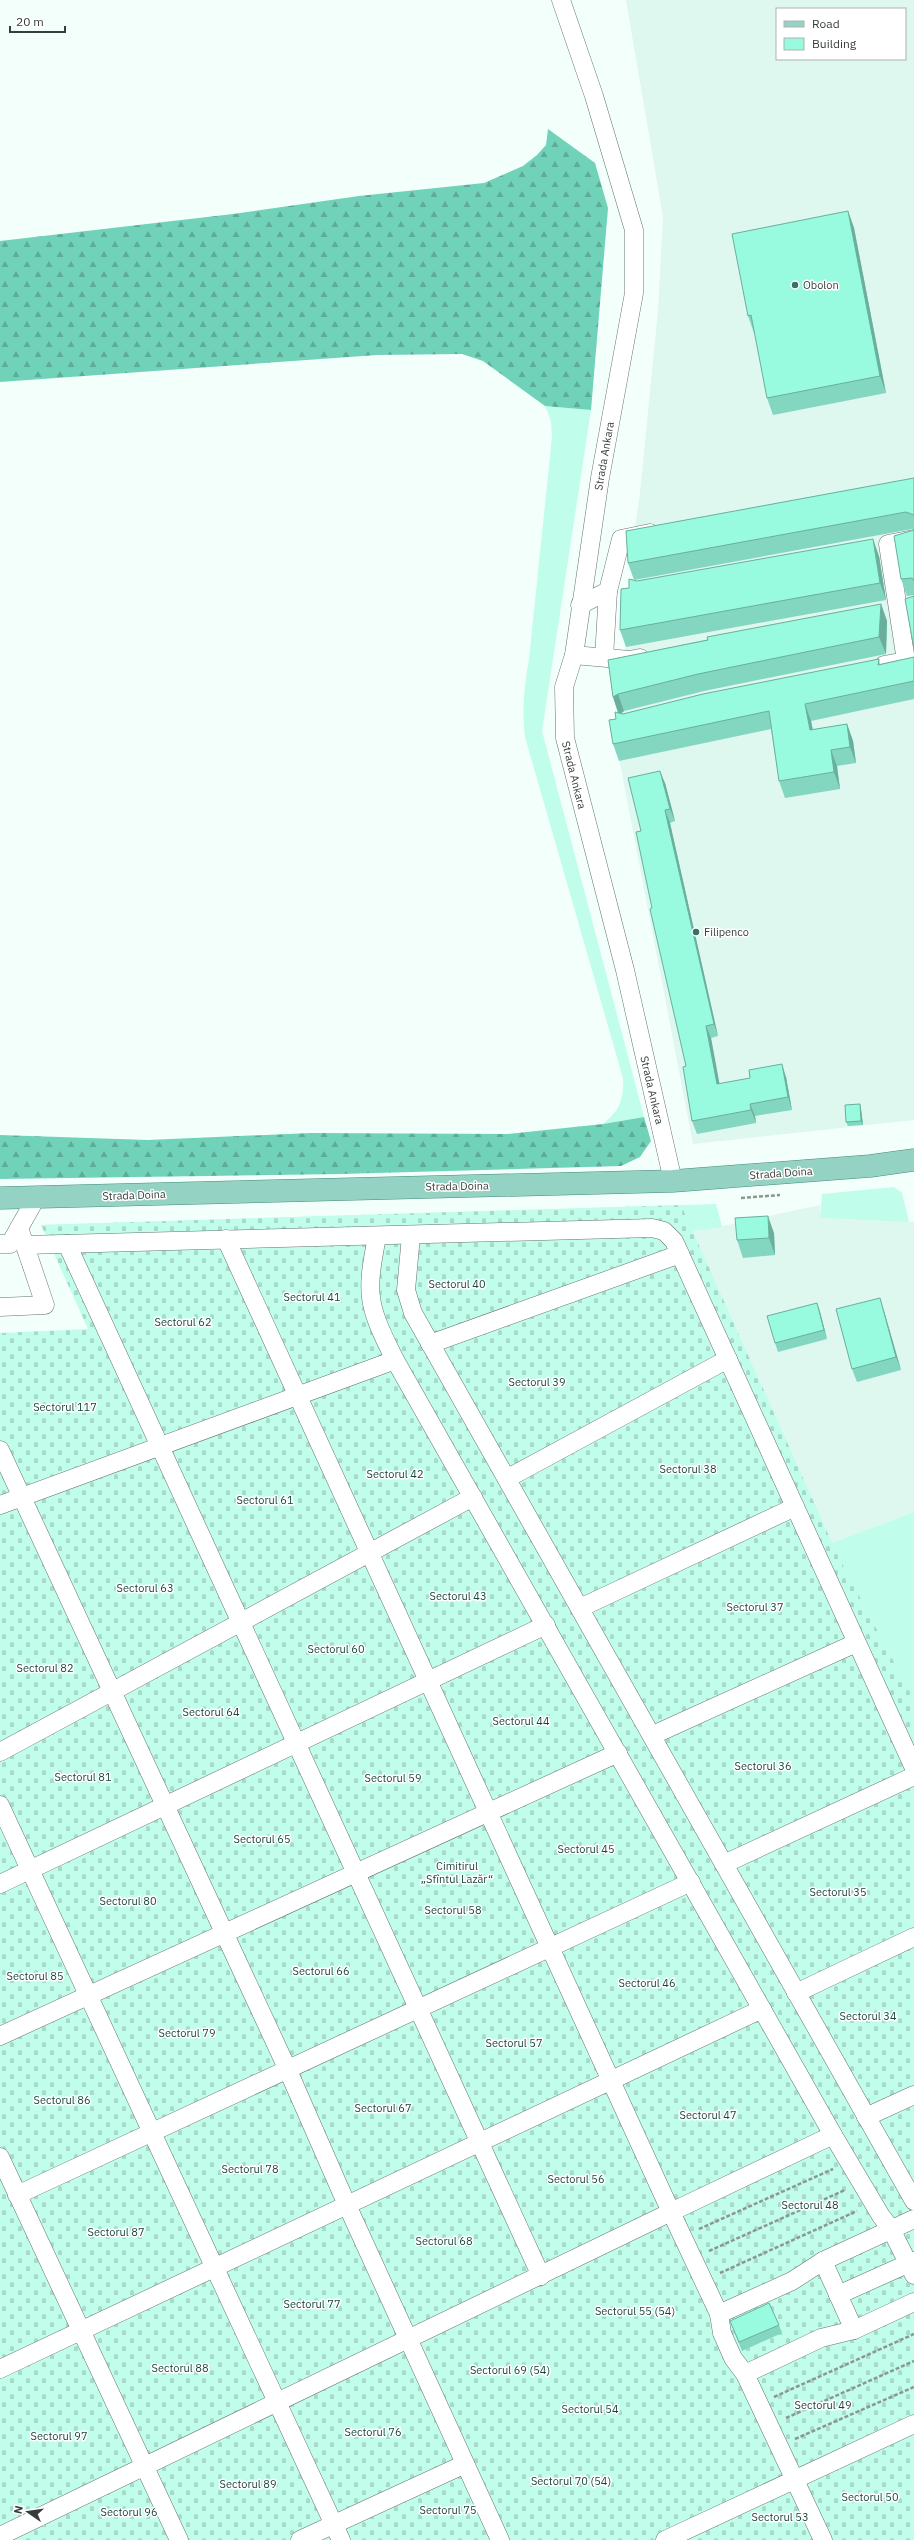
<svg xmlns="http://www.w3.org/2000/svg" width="914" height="2540" font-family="'IBM Plex Sans',sans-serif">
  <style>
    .built { fill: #def7ef; fill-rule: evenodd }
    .grass { fill: #c0fdeb }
    .forest { fill: url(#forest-firs) }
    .cemetery { fill: url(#cemetery-stones) }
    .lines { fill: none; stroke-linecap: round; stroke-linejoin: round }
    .minor-casing { stroke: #677470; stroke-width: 19 }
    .major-casing { stroke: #458c7b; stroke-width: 23 }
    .path { stroke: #8d9693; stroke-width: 2.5; stroke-dasharray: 4 2; stroke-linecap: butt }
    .minor { stroke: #fff; stroke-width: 18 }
    .major { stroke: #94d3c4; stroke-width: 22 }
    .wall { fill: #83d7c0 }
    .shaded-wall { fill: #6aaf9c }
    .building { fill: #98fadf; stroke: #6aaf9c }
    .poi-dot { fill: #337564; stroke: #fff; stroke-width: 1.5 }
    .labels { text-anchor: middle; stroke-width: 3; stroke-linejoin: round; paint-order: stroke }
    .poi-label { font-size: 11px; fill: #363d3b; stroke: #fff; text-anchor: start }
    .street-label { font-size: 11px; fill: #363d3b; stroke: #fff }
    .park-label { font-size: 11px; fill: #1a463b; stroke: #fff }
  </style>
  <defs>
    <pattern id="forest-firs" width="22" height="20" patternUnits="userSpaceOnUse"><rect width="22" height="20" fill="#70d2b9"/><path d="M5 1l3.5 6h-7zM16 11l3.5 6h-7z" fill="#5dac98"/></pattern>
    <pattern id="cemetery-stones" width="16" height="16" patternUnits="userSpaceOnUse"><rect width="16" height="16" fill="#c0fdeb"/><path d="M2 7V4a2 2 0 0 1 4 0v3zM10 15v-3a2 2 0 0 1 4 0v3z" fill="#a6daca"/></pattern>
  </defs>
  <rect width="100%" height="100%" fill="#f2fffb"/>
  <!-- built -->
  <g class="built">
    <path d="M626,0H914V1120L693,1144L615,737L619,713L613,666L626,647L634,583L632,548L640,493L658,311L663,217ZM777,9H905V59H777Z"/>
    <polygon points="820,1205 820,1218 914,1222 914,1512 832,1543 692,1230 714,1228"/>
  </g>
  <!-- grass -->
  <g class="grass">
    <path d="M545,406L591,410L542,731L644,1117L603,1124C620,1110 624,1100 623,1078L525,737C522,709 524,686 529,659L552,437L551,421Z"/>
    <polygon points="894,1187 902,1193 909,1222 820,1218 822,1194"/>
    <polygon points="716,1204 722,1227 692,1231 832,1543 914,1512 914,1752 41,1225"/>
  </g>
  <!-- forest -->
  <g class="forest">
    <polygon points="548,129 595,163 608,208 591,410 545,406 483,361 462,354 377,355 0,382 0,241 233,214 359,196 484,183 523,166 537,155 546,145"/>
    <polygon points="644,1117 651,1141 640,1157 621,1166 340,1174 0,1179 0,1135 148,1140 311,1133 507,1134 603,1124"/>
  </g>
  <!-- cemetery -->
  <polygon class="cemetery" points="681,1205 837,1554 914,1700 914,2540 0,2540 0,1333 88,1329 41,1225"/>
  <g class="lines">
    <!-- minor casing -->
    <g class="minor-casing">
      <g id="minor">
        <polyline points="561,0 594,96 634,230 634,293 600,478 574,655 564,687 565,738 625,970 673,1181"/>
        <polyline points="580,605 608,591 621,539 650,533"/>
        <polyline points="574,655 629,660 640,658"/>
        <polyline points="604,657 608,591"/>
        <polyline points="884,665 906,661 888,544 914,539"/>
        <polyline points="411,1236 406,1290 413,1313 914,2201"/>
        <path d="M377,1237C365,1296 368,1306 395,1360L833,2135L881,2216L891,2229L914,2275"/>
        <polyline points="226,1239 671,2212 833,2135"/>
        <polyline points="0,1244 10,1244 36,1198"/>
        <polyline points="67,1244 541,2276"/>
        <polyline points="25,1245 652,1228 664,1231 674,1241 914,1768"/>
        <polyline points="0,1307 45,1305 19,1228"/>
        <polyline points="430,1344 680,1254"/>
        <polyline points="0,1450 287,2068 347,2205 500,2540"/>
        <polyline points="508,1478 728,1359"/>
        <polyline points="0,1505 395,1360"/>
        <polyline points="580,1608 795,1507"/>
        <polyline points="653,1735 856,1643"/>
        <polyline points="0,1752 473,1497"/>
        <polyline points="0,1805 341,2540"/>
        <polyline points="724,1864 914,1776"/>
        <polyline points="0,1884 546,1625"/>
        <polyline points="796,1993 914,1937"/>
        <polyline points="0,2036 618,1753"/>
        <polyline points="866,2117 914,2095"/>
        <polyline points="0,2157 179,2540"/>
        <polyline points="17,2195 691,1882"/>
        <polyline points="823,2261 854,2330"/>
        <polyline points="838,2295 914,2261"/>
        <polyline points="719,2314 792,2281 823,2261 914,2219"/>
        <polyline points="0,2369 762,2009"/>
        <polyline points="745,2374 821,2338 854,2330 914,2302"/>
        <polyline points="0,2536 671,2212 719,2314 722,2333 733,2358 745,2374 823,2540"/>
        <polyline points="300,2540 465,2464"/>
        <polyline points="665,2540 914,2424"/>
      </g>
    </g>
    <!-- major casing -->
    <g class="major-casing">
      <polyline id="major" points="0,1198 673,1181 870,1166 914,1160"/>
    </g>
    <!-- path -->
    <g class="path">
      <polyline points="741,1198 780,1195"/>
      <polyline points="699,2229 833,2169"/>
      <polyline points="709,2251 845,2190"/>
      <polyline points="720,2273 857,2211"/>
      <polyline points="774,2397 914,2334"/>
      <polyline points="786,2418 914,2361"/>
      <polyline points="795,2439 914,2387"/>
    </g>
    <!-- minor -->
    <use href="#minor" class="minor"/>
    <!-- major -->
    <use href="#major" class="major"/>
  </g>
  <!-- wall -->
  <g class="wall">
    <polygon points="848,211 854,228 886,393 773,415 767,398 755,333 754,333 748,316"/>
    <polygon points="914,478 914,529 912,529 634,580 628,563"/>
    <polygon points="914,530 914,595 907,596 901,579"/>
    <polygon points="879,556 886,600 626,647 620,630 629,588 637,581"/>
    <polygon points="881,604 887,621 886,654 704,691 624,711 620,714 623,714 879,659 880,664 914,657 914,699 811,721 813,730 847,724 853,741 856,763 837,766 840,789 785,798 779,781 771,729 619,761 613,744 616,719 618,713 613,697 608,660"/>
    <polygon points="665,783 675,821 670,823 673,837 718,1036 711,1038 719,1084 786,1077 792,1110 755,1116 756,1123 697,1134 692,1121 686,1066 652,908 641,831"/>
    <polygon points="860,1104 861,1109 863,1125 848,1126 846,1122"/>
    <polygon points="774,1233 775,1255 743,1258 737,1240"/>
    <polygon points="817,1303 820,1312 827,1339 778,1352 775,1343"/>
    <polygon points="884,1311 901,1370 857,1382 852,1369"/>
    <polygon points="730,2321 779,2325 782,2333 742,2351"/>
  </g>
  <!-- shaded-wall -->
  <g class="shaded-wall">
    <polygon points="848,211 854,228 886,393 880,376"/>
    <polygon points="873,539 879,556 886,600 880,583"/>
    <polygon points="881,604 887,621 886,654 879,637"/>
    <polygon points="618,694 624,711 619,715 613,697"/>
    <polygon points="805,704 811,721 816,747 810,730"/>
    <polygon points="847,724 853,741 856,763 850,747"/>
    <polygon points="831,750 837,766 840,789 834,772"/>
    <polygon points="660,771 665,783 675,821 670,809"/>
    <polygon points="665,810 670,823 718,1036 714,1024"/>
    <polygon points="706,1026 711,1038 722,1097 717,1084"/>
    <polygon points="782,1064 786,1077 792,1110 788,1097"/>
    <polygon points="750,1104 755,1116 756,1123 751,1110"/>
    <polygon points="860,1104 861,1109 863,1125 861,1121"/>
    <polygon points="768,1216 774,1233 775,1255 769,1238"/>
    <polygon points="880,1298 884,1311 901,1370 896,1357"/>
    <polygon points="817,1303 820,1312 827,1339 824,1330"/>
  </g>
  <!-- building -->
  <g class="building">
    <polygon points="848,211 880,376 767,398 751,315 748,316 732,234"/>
    <polygon points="914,478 914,515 906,512 628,563 626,531"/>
    <polygon points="914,530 914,581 912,578 901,579 894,536"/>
    <polygon points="873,539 880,583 620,630 621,589 629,588 629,579 637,581"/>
    <polygon points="914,596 914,649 905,599"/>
    <polygon points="881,604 879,637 698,674 618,694 613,697 608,660 708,640 707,637"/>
    <polygon points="914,657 914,681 805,704 810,730 847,724 850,747 831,750 834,772 779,781 769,711 613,744 609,720 616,719 615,712 623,714 703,694 879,659 878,665"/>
    <polygon points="660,771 670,809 665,810 668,824 714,1024 706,1026 717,1084 750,1078 749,1070 782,1064 788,1097 750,1104 751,1110 692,1121 683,1067 686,1066 650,909 652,908 636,832 641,831 628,778"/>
    <polygon points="860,1104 861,1121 846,1122 845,1105"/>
    <polygon points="768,1216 769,1238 737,1240 735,1218"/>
    <polygon points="880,1298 896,1357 852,1369 836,1309"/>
    <polygon points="817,1303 824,1330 775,1343 767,1316"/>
    <polygon points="769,2303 779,2325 739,2342 730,2321"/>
  </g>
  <!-- markers -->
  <g class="poi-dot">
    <circle cx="795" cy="285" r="4"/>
    <circle cx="696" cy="932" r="4"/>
  </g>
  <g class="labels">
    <!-- poi labels -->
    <g class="poi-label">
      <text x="803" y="289">Obolon</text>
      <text x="704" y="936">Filipenco</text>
    </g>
    <!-- street labels -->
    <g class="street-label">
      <text transform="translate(604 456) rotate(-80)" y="4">Strada Ankara</text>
      <text transform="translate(574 775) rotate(76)" y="4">Strada Ankara</text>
      <text transform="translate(652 1090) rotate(77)" y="4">Strada Ankara</text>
      <text transform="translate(781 1173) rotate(-4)" y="4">Strada Doina</text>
      <text transform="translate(457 1186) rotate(-1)" y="4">Strada Doina</text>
      <text transform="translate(134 1195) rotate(-2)" y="4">Strada Doina</text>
    </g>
    <!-- park labels -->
    <g class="park-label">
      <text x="457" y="1288">Sectorul 40</text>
      <text x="312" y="1301">Sectorul 41</text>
      <text x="183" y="1326">Sectorul 62</text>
      <text x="537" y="1386">Sectorul 39</text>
      <text x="65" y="1411">Sectorul 117</text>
      <text x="688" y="1473">Sectorul 38</text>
      <text x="395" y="1478">Sectorul 42</text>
      <text x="265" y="1504">Sectorul 61</text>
      <text x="145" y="1592">Sectorul 63</text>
      <text x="458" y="1600">Sectorul 43</text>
      <text x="755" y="1611">Sectorul 37</text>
      <text x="336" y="1653">Sectorul 60</text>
      <text x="45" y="1672">Sectorul 82</text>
      <text x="211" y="1716">Sectorul 64</text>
      <text x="521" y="1725">Sectorul 44</text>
      <text x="763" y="1770">Sectorul 36</text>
      <text x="83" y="1781">Sectorul 81</text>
      <text x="393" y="1782">Sectorul 59</text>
      <text x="262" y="1843">Sectorul 65</text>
      <text x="586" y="1853">Sectorul 45</text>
      <text x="457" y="1870">Cimitirul<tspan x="457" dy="13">„Sfîntul Lazăr“</tspan></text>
      <text x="838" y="1896">Sectorul 35</text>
      <text x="128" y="1905">Sectorul 80</text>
      <text x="453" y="1914">Sectorul 58</text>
      <text x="321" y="1975">Sectorul 66</text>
      <text x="35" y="1980">Sectorul 85</text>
      <text x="647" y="1987">Sectorul 46</text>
      <text x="868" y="2020">Sectorul 34</text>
      <text x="187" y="2037">Sectorul 79</text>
      <text x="514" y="2047">Sectorul 57</text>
      <text x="62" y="2104">Sectorul 86</text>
      <text x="383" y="2112">Sectorul 67</text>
      <text x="708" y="2119">Sectorul 47</text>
      <text x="250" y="2173">Sectorul 78</text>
      <text x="576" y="2183">Sectorul 56</text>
      <text x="810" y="2209">Sectorul 48</text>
      <text x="116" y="2236">Sectorul 87</text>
      <text x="444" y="2245">Sectorul 68</text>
      <text x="312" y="2308">Sectorul 77</text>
      <text x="635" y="2315">Sectorul 55 (54)</text>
      <text x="180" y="2372">Sectorul 88</text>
      <text x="510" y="2374">Sectorul 69 (54)</text>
      <text x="823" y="2409">Sectorul 49</text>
      <text x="590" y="2413">Sectorul 54</text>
      <text x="373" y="2436">Sectorul 76</text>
      <text x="59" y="2440">Sectorul 97</text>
      <text x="571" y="2485">Sectorul 70 (54)</text>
      <text x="248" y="2488">Sectorul 89</text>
      <text x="870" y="2501">Sectorul 50</text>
      <text x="448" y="2514">Sectorul 75</text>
      <text x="129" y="2516">Sectorul 96</text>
      <text x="780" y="2521">Sectorul 53</text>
    </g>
  </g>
  <!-- legend -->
  <rect x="776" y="8" width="130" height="52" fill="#ffffff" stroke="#afb1b1"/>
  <rect x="784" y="21" width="20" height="6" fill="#94d3c4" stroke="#afb1b1"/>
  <text x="812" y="28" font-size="12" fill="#363d3b">Road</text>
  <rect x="784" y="38" width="20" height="12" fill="#98fadf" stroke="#afb1b1"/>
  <text x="812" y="48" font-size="12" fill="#363d3b">Building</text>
  <!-- north arrow -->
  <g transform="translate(28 2512) rotate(283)" stroke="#ffffff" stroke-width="3" paint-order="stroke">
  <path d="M0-3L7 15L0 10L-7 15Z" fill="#363d3b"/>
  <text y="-6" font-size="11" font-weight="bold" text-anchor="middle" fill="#363d3b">N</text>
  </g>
  <!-- scale -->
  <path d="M10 26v6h55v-6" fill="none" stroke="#363d3b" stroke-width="2"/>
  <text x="16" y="26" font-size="12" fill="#363d3b" stroke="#ffffff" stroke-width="3" paint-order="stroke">20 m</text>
</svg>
